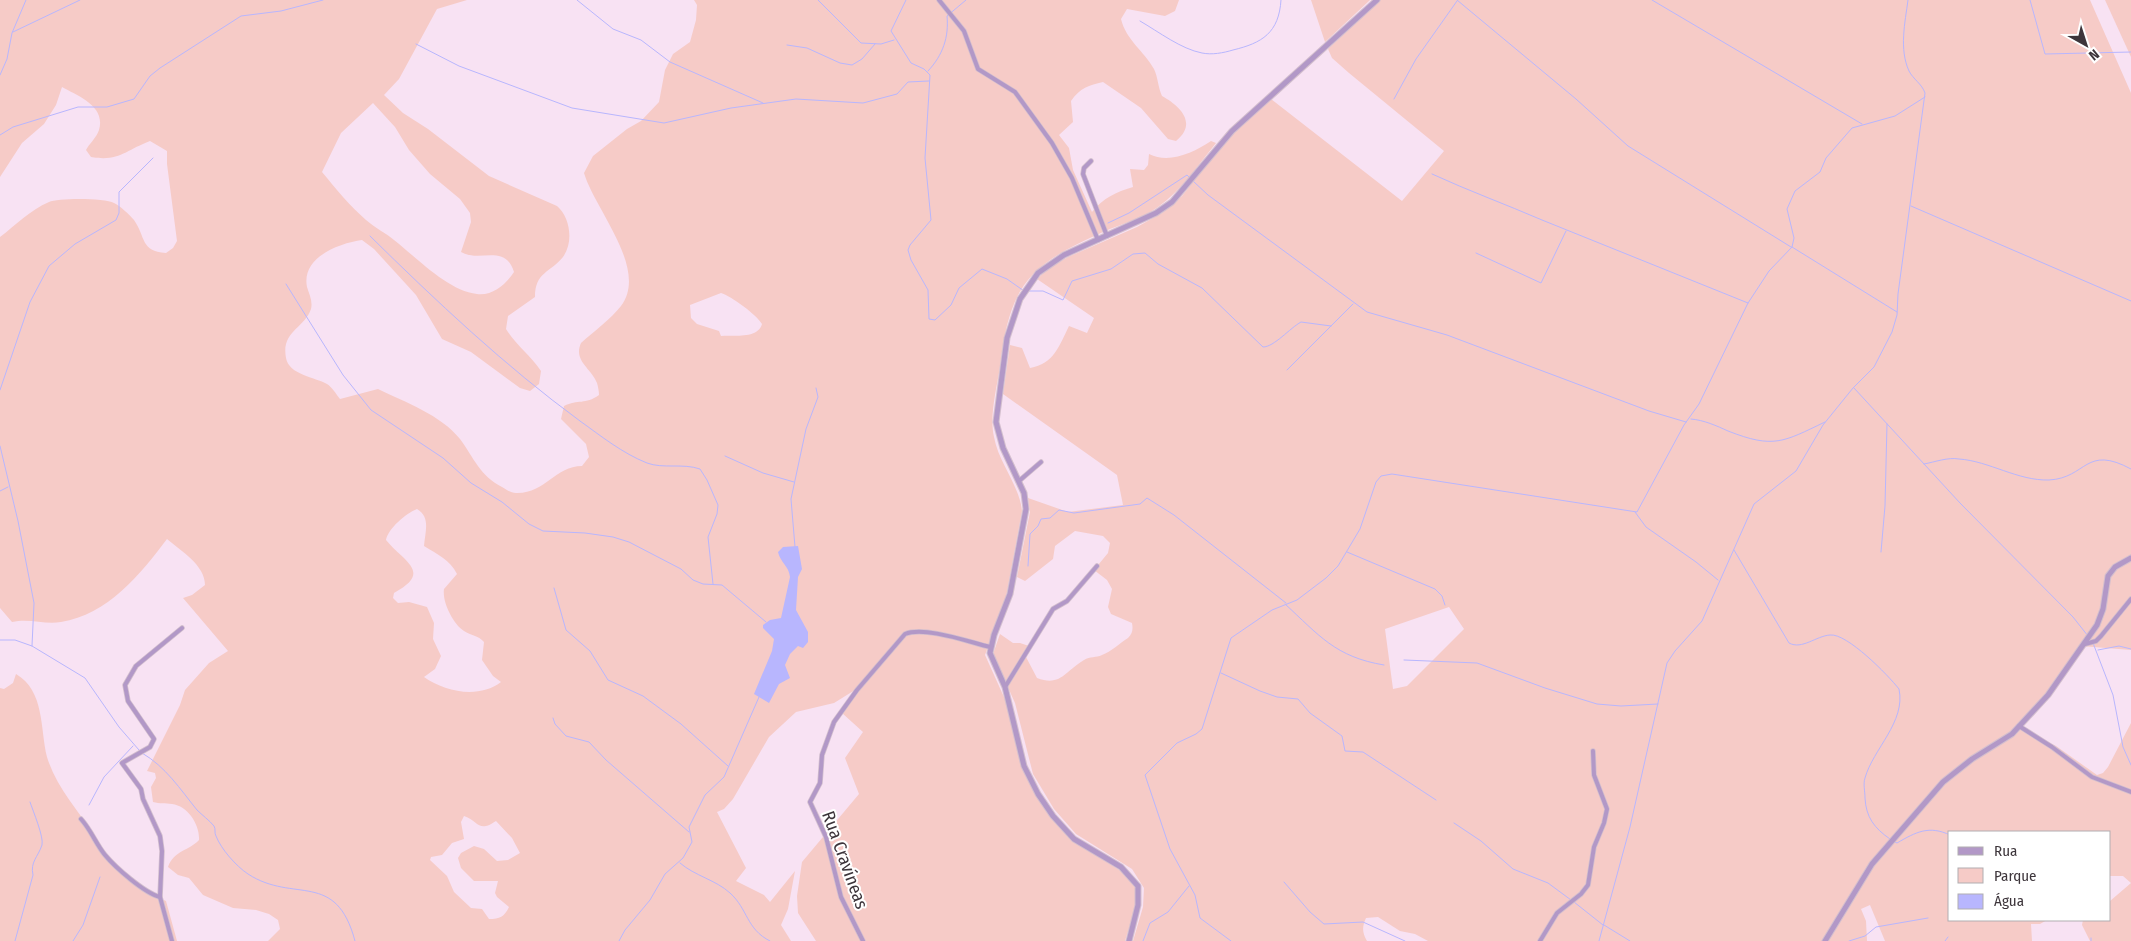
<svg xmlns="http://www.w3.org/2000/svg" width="2131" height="941" font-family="'Fira Sans Condensed',sans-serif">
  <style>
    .green { fill: #f6cbc7; fill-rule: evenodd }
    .water { fill: #b8b6fe }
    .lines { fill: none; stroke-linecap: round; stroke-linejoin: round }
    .stream { stroke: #b8b6fe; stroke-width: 1 }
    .minor-casing { stroke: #d3bfce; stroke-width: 5.5 }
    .tertiary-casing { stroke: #d3bfce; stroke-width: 7 }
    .minor { stroke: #b298c7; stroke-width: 4 }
    .tertiary { stroke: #b298c7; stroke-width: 5 }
    .labels { text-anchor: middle; stroke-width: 4; stroke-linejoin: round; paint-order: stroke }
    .street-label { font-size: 18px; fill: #3d353b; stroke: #fff }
  </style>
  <rect width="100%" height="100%" fill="#f8e2f3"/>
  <!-- green -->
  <g class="green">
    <path d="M0,0H467L437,9L399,79L384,95L403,113L428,129L489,176L557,206C570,217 574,242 563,257C550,273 535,272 535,297L508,316L506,329C516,345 530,355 541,371L539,384L530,391L520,388L471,352L442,339L416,295L374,249L362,240C340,243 301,257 307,287C309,294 313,301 311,309C304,329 281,331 286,358C289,375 315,377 327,384C332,387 336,394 340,399L378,389C405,402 441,415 460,439C474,458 480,476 502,487C507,490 511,493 516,493C545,494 555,466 582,466L589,457L586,444L561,419L564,406C578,399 585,405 599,395C599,392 598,386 597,383C591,368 573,361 581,343C593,332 611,319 621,306C649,269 595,210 584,173L593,156L627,129L641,121L659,102L665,70L673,54L690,42L696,20L697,5L694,0H1179L1175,11L1165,16L1127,9L1121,19C1126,40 1144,51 1154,69C1158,77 1158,88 1162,96C1180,106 1198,123 1176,141L1168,139L1141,108L1103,82C1089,85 1080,88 1071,101L1073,122L1059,135L1069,148L1073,170L1092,212C1103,198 1116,192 1133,187L1130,169L1144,170L1148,165L1149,154C1169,164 1193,153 1211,141L1216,143C1198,165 1181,191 1158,207C1141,219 1121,224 1103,232C1029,265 1010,284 1000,366C997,388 989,415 994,437C999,464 1019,484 1022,511L1006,597L985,655L1008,706L1026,777L1048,813L1071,839L1127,875L1137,890L1136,905L1125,941H816L798,913L797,896L802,862L859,794L845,758L863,732L842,713L859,691L855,690L834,703L796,712L769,737L733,799L724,809L717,812L746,868L736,881L764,895L770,902L795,871L788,909L781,925L791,941H268L280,929L278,920L269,914L256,910L233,908L203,895L189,878L178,875L168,867C174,850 189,851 199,840C200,825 188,806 172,804C165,803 160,804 153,802L151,787L156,778L155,773L147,771L180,705L185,690L209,663L228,651L183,598L192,595L205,585C205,565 181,551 167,539C141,574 107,615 61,622C45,625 30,618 12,622L0,608V237C16,225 30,210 49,202C58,198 105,198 114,203C120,206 129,214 134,220C146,237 140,251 166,253L173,248L177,241L167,164V151L150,141C126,150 119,162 91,157L86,150C89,144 97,137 99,130C106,106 78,96 62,87L56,105L44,124L22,143L0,177ZM373,103L395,127L409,150L430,174L460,199L470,213L471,222L461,252C479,263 505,243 514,272C506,284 493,296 477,294C448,291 416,257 394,240C386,233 375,228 366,220C350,206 336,189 322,172L341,133ZM721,293C731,296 757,315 762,324C758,339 734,335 721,336L719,331L697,324L691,318L690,305ZM417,509C431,517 425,532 424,546C437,554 450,560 457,574L444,589C442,602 453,624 464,631C471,636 478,635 484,642L482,660L493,676L501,682C479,699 445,692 424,677L435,669L441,656L433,639L434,623L427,607L409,602L398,603L393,598L394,593C433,572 404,562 386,540C388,529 406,513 417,509ZM464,816C480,822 478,833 496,821L512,838L520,853L508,860L497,861L484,849L474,846L461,853L458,858L461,868L474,881H498L495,893L497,897L509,907C504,917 500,919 489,919L482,909L471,908L454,892L447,876L430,860L431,857L442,855L452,843L464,839L461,822Z"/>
    <polygon points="1311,0 1370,0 1325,42"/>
    <path d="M1380,0H2090L2131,93V650L2081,646L2056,689L2019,728L2056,746L2097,775L2103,773L2108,767L2131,723V941H2090L2082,925L2083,920H2110V901L2131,883L2123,876H2110V832H1950V920H2047L2040,924H2031L2032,941H1885L1870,905L1861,909L1866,921L1867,941H1428L1415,934L1400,931L1378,917L1366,918C1362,927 1362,932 1367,941H1133L1143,907L1144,888L1132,869L1076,834L1054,809L1033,774L1015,703L993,654L1000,634L1013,643H1020L1032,647L1026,657L1037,678C1061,687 1065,671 1084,660C1090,656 1096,658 1102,655C1111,652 1120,643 1128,638C1133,633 1133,629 1132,623L1111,614L1108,607L1112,589L1107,580L1094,570L1108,553L1110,543L1103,536L1075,531L1055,546L1053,559L1025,581L1017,577L1030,512L1028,498L1068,512L1123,505L1117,475L1003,394L1010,345L1022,348L1030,368C1054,364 1059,346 1069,326L1087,333L1094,318L1037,279L1049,268L1068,257L1137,227L1162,213L1182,196L1229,136L1271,99L1402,201L1444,151L1349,73L1332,58L1328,49ZM1449,607L1464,629L1407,686L1393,689L1385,629Z"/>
    <polygon points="2105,0 2131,0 2131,57"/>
    <path d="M16,674C45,691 40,729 47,757C56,787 78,810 94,835C98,842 100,850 104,856C120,874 144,891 166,901L177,941H0V688L4,689L13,683Z"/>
  </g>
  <!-- water -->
  <path class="water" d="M798,546L802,569L798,577L796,610L808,632V642L803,648L798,646L790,654L785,665L790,678L779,684L769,703L754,694L772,651L774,639L763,628V625L770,620L781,618L790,577C789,566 780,562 778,552L783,547Z"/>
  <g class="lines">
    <!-- stream -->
    <g class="stream">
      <polyline points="577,0 613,29 641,40 670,62 763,103"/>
      <polyline points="818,0 861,43 881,44 894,40"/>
      <polyline points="906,0 891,31 911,63 924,69 930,75 925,158 931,220 910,245 908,250 911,260 928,290 929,319 935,320 951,305 959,288 982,269 1007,279 1024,291"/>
      <polyline points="1457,0 1576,99 1628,146 1791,247"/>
      <polyline points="1652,0 1862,124"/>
      <polyline points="2030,0 2045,54 2131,52"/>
      <path d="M1140,21C1159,32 1181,49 1202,53C1212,55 1223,53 1233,50C1262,43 1279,33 1281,0"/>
      <polyline points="13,32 80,0"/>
      <polyline points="416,44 459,66 572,108 664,123 731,108 796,99 863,103 897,94 908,82 929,81"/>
      <polyline points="787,45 807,48 840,63 852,65 862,59 875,44"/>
      <path d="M928,71C943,55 949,37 947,16L966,0"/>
      <polyline points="0,75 7,59 12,33 26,0"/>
      <polyline points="1394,99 1416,59 1457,1"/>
      <polyline points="0,135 13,127 78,107 107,107 134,99 150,76 160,68 241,16 281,11 323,0"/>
      <path d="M1432,174C1469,191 1505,204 1542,220L1748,303"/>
      <polyline points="1193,181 1208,195 1367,312 1447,335 1649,411 1686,422"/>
      <polyline points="1911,206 2131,301"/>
      <polyline points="1108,223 1129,213 1187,175 1190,178"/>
      <path d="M370,236C436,301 505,366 580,421C601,436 622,453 647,463C663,469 683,463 700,469L707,480L718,505L717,514L708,537L713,584"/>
      <polyline points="1792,247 1897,312"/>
      <polyline points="1476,253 1541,283 1566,231"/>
      <polyline points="286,284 343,375 371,410 443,458 471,483 502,502 529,524 543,531 585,533 613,537 629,542 681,569 693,580 703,584 722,585 766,622"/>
      <path d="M1028,291H1043L1063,300L1072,281L1111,269L1133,254L1145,253L1158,264L1202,288L1263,347C1274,347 1290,328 1301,322L1331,326"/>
      <polyline points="1287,370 1353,304"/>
      <polyline points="1854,388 1960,503 2073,617 2088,636"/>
      <polyline points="0,390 30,302 49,266 75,244 116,220 119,213 119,192 153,158"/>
      <path d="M1691,419C1704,420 1717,426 1728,431C1774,449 1783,442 1825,422"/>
      <polyline points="0,446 18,521 34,603 32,646"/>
      <polyline points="725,456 763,473 794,482"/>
      <path d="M1924,464C1935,462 1948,457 1959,459C1989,461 2018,481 2049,480C2087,478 2085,444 2131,469"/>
      <polyline points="0,491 8,487"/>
      <polyline points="1635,512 1646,527 1696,562 1718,580"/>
      <polyline points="795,547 791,499 806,429 818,397 816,388"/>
      <path d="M1734,550L1789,643C1802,650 1816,636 1830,635C1847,633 1888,675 1899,689C1906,722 1873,749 1865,778C1863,784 1865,791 1865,798C1866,817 1874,828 1890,839"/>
      <polyline points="1347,552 1435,589 1442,596 1445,605"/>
      <polyline points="1881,552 1885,506 1887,424"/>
      <polyline points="1028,566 1030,534 1038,526 1041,519 1050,518 1059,510 1074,513 1140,504 1147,498 1174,515 1286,603"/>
      <polyline points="554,588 566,630 590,651 608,680 643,696 681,724 728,766"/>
      <path d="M1285,604C1319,635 1335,657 1384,665"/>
      <polyline points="0,640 15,640 32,646 85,678 119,727 139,750"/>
      <polyline points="2093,643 2113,695 2123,747 2131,765"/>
      <polyline points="2098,650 2119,646 2131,649"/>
      <polyline points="1404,660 1477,663 1545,688 1597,704 1621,706 1658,704"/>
      <polyline points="1221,673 1260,691 1277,697 1298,699 1310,713 1342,736 1345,751 1363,752 1436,800"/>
      <polyline points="553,718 555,724 566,736 589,742 606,760 689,832"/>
      <path d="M142,753C166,767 180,789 197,810C202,815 209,820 214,826C216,829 214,833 216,836C221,849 236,866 248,874C294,904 336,869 355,941"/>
      <polyline points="89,805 104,777 133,746"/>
      <polyline points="1454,823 1481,841 1513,869 1548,883 1571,900"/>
      <path d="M1893,841L1897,843C1916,832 1929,825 1950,835"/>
      <path d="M680,863C695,876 716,880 730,893C748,909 746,929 770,941"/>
      <polyline points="1284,882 1310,912 1324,924 1363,922 1405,941"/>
      <polyline points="1574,902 1603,925"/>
      <polyline points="1604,925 1630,941"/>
      <polyline points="2091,938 2091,941"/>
      <path d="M15,941L33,875C30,862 38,857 42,845C44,837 33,811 30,802"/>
      <polyline points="73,941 83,925 100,877"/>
      <polyline points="619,941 625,930 650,900 665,874 683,858 692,842 689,827 705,795 724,777 759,697"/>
      <polyline points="1143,941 1150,923 1168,912 1189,886"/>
      <polyline points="1231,941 1200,918 1195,895 1170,849 1145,775 1177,743 1196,734 1202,729 1231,638 1272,610 1297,600 1326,578 1338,566 1360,529 1376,482 1381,476 1392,474 1637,512 1684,425 1699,404 1748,303 1769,271 1792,247 1794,238 1787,209 1795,191 1820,172 1826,158 1852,128 1895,116 1925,97"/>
      <path d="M1599,941L1630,827L1667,663L1675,651L1702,621L1754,504L1796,471L1823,425L1853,388L1874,367L1892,332L1897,315L1898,294L1925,93C1922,84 1913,79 1909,71C1899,49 1905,23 1908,0"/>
      <polyline points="1849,941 1865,936 1876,927 1928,918"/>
      <polyline points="1945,941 1948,937"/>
    </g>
    <!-- minor casing -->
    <g class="minor-casing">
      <g id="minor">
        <polyline points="939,0 964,31 978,69 1015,92 1052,143 1072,178 1098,240"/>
        <polyline points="1091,161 1084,168 1083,174 1107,236"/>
        <polyline points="1019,481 1041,462"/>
        <polyline points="2085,644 2096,641 2101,636 2131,599"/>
        <polyline points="1005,687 1053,609 1067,601 1097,566"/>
        <polyline points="2019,726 2052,747 2092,777 2131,792"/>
        <path d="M81,819C91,830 96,844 105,855C115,867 144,893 160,897L172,941"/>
        <polyline points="160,897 162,851 160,836 143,799 141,789 122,763 150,747 154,739 128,701 125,685 136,666 182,628"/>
        <path d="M863,941L841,897L826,837L810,802L820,783L822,755L834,722L857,690L905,634C925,626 969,642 990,647"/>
        <polyline points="1540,941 1557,913 1581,894 1588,885 1594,847 1604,823 1607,809 1594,775 1593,751"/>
      </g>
    </g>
    <!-- tertiary casing -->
    <g class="tertiary-casing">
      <g id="tertiary">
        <polyline points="1129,941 1138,905 1138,886 1121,867 1074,839 1053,816 1038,794 1024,766 1005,687 990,653 994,635 1010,594 1026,509 1024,493 1003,448 996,422 1007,338 1020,299 1038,273 1064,255 1156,213 1172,202 1232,131 1377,0"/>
        <polyline points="1825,941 1872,864 1943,782 1972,759 2012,734 2048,695 2097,625 2103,609 2108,576 2115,567 2131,558"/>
      </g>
    </g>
    <!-- minor -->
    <use href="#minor" class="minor"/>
    <!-- tertiary -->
    <use href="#tertiary" class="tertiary"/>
  </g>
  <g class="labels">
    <!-- street labels -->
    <g class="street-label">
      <text transform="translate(845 860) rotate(70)" y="6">Rua Cravíneas</text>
    </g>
  </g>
  <!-- legend -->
  <rect x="1948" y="831" width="162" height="90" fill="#ffffff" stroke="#b1aeb1"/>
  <rect x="1958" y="847" width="25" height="8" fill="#b298c7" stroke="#b1aeb1"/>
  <text x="1994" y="856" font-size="15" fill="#3d353b">Rua</text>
  <rect x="1958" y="868" width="25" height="15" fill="#f6cbc7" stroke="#b1aeb1"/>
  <text x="1994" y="881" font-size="15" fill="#3d353b">Parque</text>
  <rect x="1958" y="894" width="25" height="15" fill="#b8b6fe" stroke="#b1aeb1"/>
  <text x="1994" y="906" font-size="15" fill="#3d353b">Água</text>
  <!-- north arrow -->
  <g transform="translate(2086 45) rotate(141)" stroke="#ffffff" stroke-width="4" paint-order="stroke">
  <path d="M0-4L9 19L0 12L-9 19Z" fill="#3d353b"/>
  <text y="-8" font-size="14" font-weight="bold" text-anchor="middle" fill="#3d353b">N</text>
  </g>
</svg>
